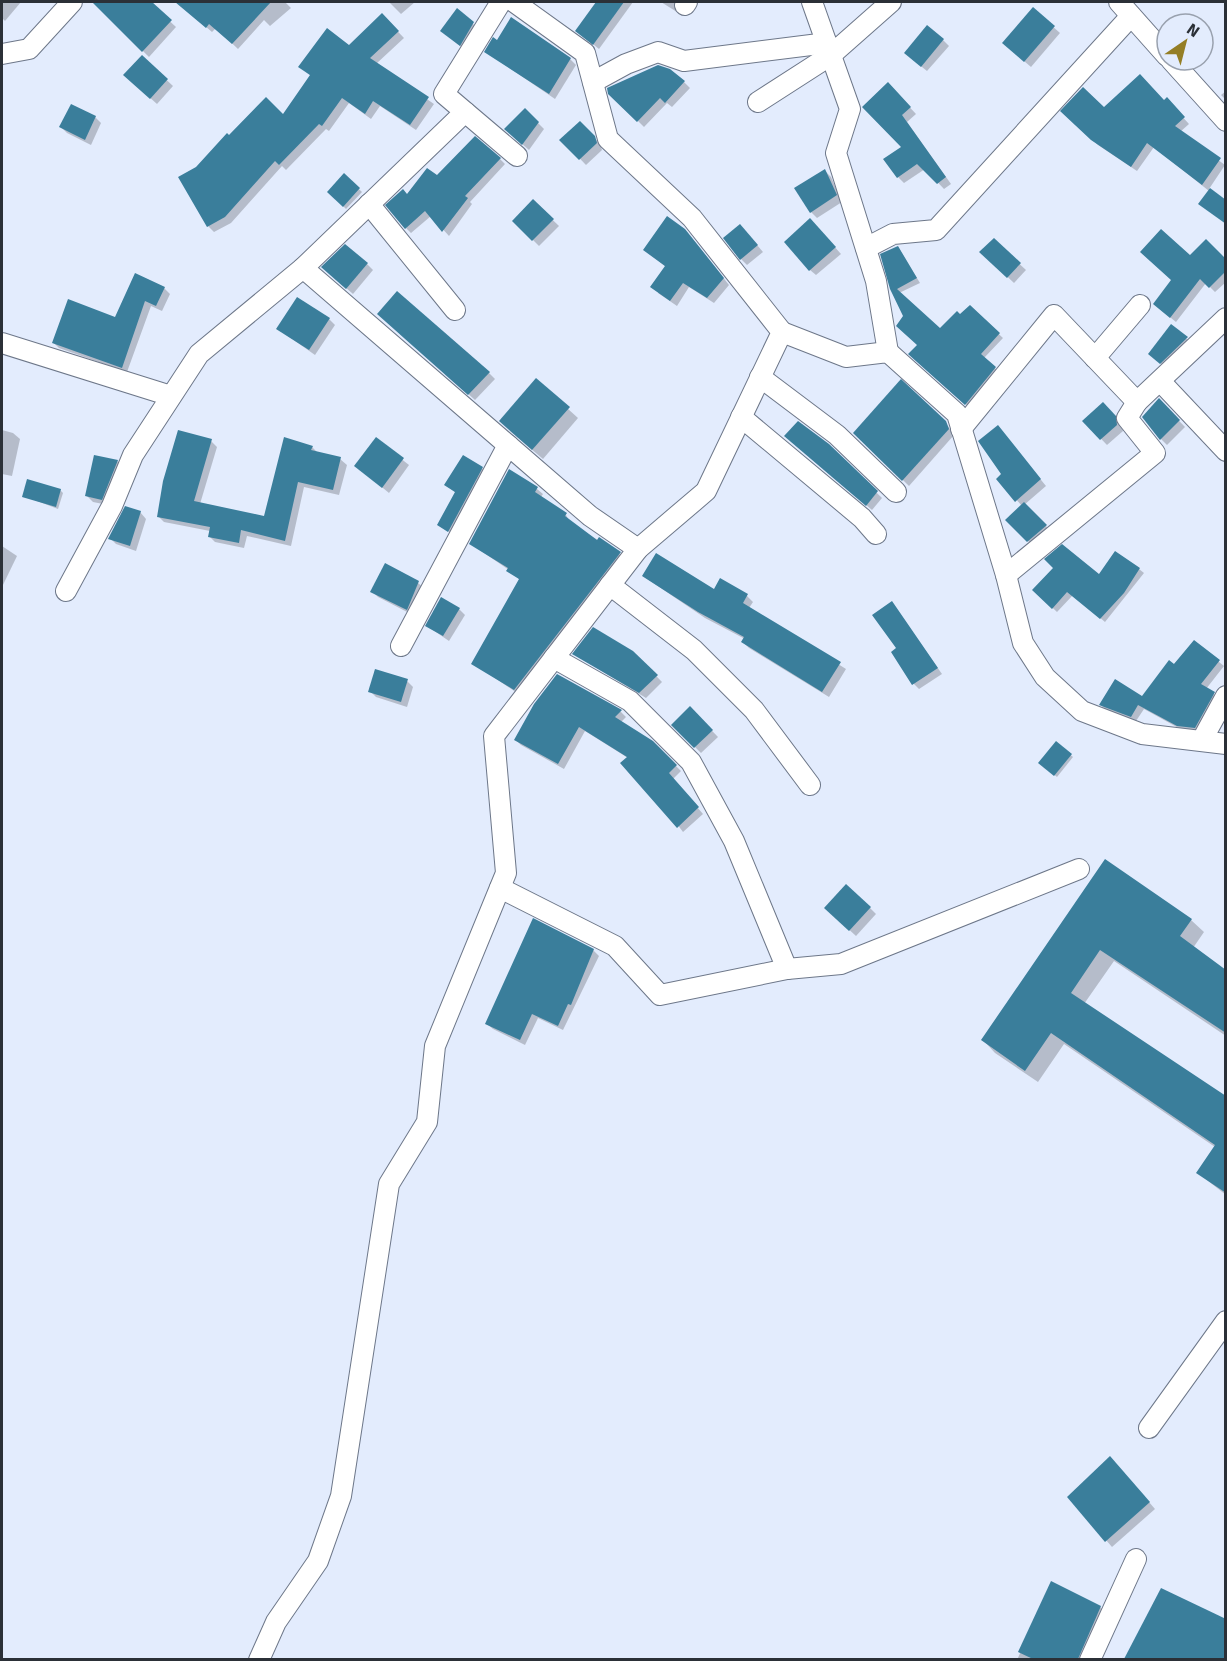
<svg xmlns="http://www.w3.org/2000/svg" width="1227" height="1661" font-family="Signika,sans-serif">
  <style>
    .shadow { fill: #0003 }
    .building { fill: #3a7e9b }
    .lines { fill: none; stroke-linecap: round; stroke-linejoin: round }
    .minor-casing { stroke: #6d7789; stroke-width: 22 }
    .minor { stroke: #fff; stroke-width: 20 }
  </style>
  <rect width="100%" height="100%" fill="#e3ecfd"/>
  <!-- shadow -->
  <g class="shadow">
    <polygon points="2,2 21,2 5,21 2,18"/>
    <polygon points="93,2 149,2 176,27 149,57"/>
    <polygon points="191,2 285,2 291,8 270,26 264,20 238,49 216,28 212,32 185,9"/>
    <polygon points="389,2 415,2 401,14"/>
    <polygon points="598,2 633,2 599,49 577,31"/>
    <polygon points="661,2 682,2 677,12"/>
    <polygon points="1033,9 1060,33 1031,67 1010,49"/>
    <polygon points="457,11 479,29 466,51 448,36"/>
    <polygon points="382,15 404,38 376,64 434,104 416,130 380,106 371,119 349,103 329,131 326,129 286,170 282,166 231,223 214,232 208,226 197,169 229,137 283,116 311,76 306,72 349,47"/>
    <polygon points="943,40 949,46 927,71 912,59"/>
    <polygon points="486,52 570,59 576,65 555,99"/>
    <polygon points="142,57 173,86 157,104 131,81"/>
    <polygon points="684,82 690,88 672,107 667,103 644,127 610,93"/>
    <polygon points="888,84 916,114 907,122 951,184 944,189 925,169 904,183 898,177 903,147"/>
    <polygon points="1226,91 1226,100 1221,95"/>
    <polygon points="1167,100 1189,124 1180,132 1225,165 1209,189 1226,201 1209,191 1154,147 1137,171 1098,145 1062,111 1104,109"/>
    <polygon points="525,110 544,129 529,150 512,135"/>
    <polygon points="95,117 101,123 91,145 67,133 61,127"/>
    <polygon points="580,123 600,144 602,150 586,165 562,140"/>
    <polygon points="500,159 505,164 470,202 472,204 449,236 431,216 411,233 406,228 437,177"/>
    <polygon points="825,171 831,177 842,202 817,218 811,212"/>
    <polygon points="344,175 362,192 346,209 329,192"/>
    <polygon points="533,201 559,226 539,246 514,221"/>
    <polygon points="816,226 841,254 816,275 810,270"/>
    <polygon points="746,232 763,252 747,265 741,259"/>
    <polygon points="691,237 729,285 714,303 689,287 677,306 658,293 666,267 645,250"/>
    <polygon points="994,240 1026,270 1014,283 981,252"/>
    <polygon points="898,247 920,283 899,293 940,330 970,307 1003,338 984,358 999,372 970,408 910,354 919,345 891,289"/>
    <polygon points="1190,257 1226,261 1226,282 1215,292 1206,283 1176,322 1160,309"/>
    <polygon points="367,264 373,270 353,294 329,273"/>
    <polygon points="164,288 170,294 162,311 151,306 127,372 59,348 54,343 116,318"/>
    <polygon points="329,319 335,325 315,355 278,329"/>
    <polygon points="385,320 489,373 495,379 475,400"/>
    <polygon points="1171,326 1193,344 1167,369 1150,354"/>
    <polygon points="536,380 578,418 543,459 510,431"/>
    <polygon points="1159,400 1185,427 1167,445 1161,439"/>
    <polygon points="1103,404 1121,423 1123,431 1107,445 1084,421"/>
    <polygon points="945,422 954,435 909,486 855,433"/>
    <polygon points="998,427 1046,486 1024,505 1052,532 1034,547 1007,520 1022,506 998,479 1003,475"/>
    <polygon points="2,430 13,433 20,439 12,476 2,474"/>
    <polygon points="376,439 409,465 389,493 360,469"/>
    <polygon points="211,441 217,447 200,504 265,518 312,447 318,453 340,459 347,465 339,495 304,487 291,546 247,536 244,548 215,542 209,536 210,531 164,522 158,516"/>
    <polygon points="792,441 828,445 882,498 872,510"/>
    <polygon points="117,461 123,467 108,505 93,502 87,496"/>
    <polygon points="482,468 486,473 453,535 439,524 456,493 445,484"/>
    <polygon points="509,471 537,489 543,494 541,497 566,515 570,522 625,558 520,695 473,663 520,580 509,570 471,544"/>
    <polygon points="60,490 63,493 58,509 24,496"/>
    <polygon points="140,512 146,519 136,551 116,544 110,538"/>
    <polygon points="2,546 17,556 2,587"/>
    <polygon points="1139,569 1144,573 1105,622 1073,595 1057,612 1034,590"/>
    <polygon points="643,576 747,596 753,602 749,608 846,669 829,697 749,648 743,642 745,639 705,618"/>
    <polygon points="418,583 425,589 413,615 378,597 372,591"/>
    <polygon points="892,603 942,674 919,689 914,684 898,649"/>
    <polygon points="459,609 465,615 449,641 427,626"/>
    <polygon points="1194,642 1224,666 1206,689 1219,698 1200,733 1184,731 1144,709 1136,721 1106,710 1101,705 1143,698"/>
    <polygon points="633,652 662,682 646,698 574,654"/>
    <polygon points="558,676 621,712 626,717 621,722 652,742 681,771 673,779 703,814 683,832 628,758 585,731 564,769 521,745 516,740"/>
    <polygon points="407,681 413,687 407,707 376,697 370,691"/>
    <polygon points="690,708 718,737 701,753 673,725"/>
    <polygon points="1056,743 1073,757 1057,777 1040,763"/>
    <polygon points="1105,861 1191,920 1204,932 1193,948 1226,971 1226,1036 1114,961 1084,1004 1226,1098 1226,1195 1198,1173 1215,1147 1064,1044 1038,1082 995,1053 983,1040"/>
    <polygon points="870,908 876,914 856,936 832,914"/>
    <polygon points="593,950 599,956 563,1030 538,1018 525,1045 493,1029 487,1024"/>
    <polygon points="1116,1464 1155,1509 1112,1547 1069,1497"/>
    <polygon points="1052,1583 1100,1607 1107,1613 1086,1660 1017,1660"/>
    <polygon points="1162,1590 1226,1621 1226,1660 1126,1660"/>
  </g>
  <!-- building -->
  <g class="building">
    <polygon points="92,2 152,2 172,20 142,52"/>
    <polygon points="175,2 271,2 232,44 209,24 206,28"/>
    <polygon points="596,2 624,2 593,45 575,31"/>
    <polygon points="1033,7 1055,26 1024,62 1002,43"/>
    <polygon points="457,8 474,22 460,46 440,31"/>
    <polygon points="382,13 399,31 370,58 429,97 410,125 373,101 365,114 342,98 322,126 319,124 279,165 275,161 225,217 207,227 178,177 196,167 227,133 229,135 266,97 283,114 310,75 298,67 327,28 349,45"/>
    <polygon points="511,17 571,58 549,94 484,52 493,37 497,40"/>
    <polygon points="927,25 944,39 921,67 904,53"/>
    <polygon points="142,55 168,79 150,99 123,75"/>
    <polygon points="658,65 670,69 685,81 665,103 660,98 637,122 608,94 607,88"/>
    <polygon points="1140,74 1164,100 1167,97 1185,117 1175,126 1221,158 1202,185 1147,143 1131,167 1091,140 1060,111 1083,87 1104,107"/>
    <polygon points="888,82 911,107 902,115 946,177 937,184 917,164 897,178 883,159 901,147 862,107"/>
    <polygon points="71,104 96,116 85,140 59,127"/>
    <polygon points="525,108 539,122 522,145 504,129"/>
    <polygon points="580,121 595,136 597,143 579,160 559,140"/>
    <polygon points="475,136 501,158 465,196 468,198 442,232 425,211 405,229 385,205 403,189 407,194 427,168 437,175"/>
    <polygon points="825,169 837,195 810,213 794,188"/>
    <polygon points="344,173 360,188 343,207 327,192"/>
    <polygon points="1210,188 1226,200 1226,224 1198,204"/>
    <polygon points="533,199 554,219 532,241 512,221"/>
    <polygon points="667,216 685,229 724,278 707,298 683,283 670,301 650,287 665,266 643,250"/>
    <polygon points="810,218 836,247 809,271 784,242"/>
    <polygon points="740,224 758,245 740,260 723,238"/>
    <polygon points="1161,229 1190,255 1206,239 1226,259 1226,271 1209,288 1200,279 1170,318 1153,304 1171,280 1140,252"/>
    <polygon points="994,238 1021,263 1007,278 979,252"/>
    <polygon points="345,244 368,263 346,289 321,267"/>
    <polygon points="898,246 917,278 897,289 940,328 957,311 960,314 970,305 1000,333 981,354 996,367 965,405 908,354 917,345 896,326 903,316 890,289 880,254"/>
    <polygon points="135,273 165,287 156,306 145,301 122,368 52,343 68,299 115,317"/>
    <polygon points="397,291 490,372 468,395 377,314"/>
    <polygon points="297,297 330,318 309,350 276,329"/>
    <polygon points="1171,324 1188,337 1160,364 1148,354"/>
    <polygon points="536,378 570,407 532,450 499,421"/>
    <polygon points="901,379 946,421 949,429 902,481 853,433"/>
    <polygon points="1159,398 1180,420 1160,440 1142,417"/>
    <polygon points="1103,402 1116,416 1117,425 1100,440 1082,421"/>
    <polygon points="798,421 829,444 878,491 866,506 784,436"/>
    <polygon points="998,425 1041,479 1015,502 996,479 1001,474 978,441"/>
    <polygon points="178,430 212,439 194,501 264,516 284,437 313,446 311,450 341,457 333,490 298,482 285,541 241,530 239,543 208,537 210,527 157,517 163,481"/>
    <polygon points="376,437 404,458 382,488 354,466"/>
    <polygon points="94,455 118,460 102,500 85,496"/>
    <polygon points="463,455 483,467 448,532 437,525 455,492 444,485"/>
    <polygon points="509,469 538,487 535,492 567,513 565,516 597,540 599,537 621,552 514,690 471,664 519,579 506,571 508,568 469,544"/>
    <polygon points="27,479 61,489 56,507 22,497"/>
    <polygon points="1024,502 1047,525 1027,542 1005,520"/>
    <polygon points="125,506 141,511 130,546 108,539"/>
    <polygon points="1062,544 1099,574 1115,551 1140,568 1124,593 1100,619 1067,592 1052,609 1032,590 1053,568 1044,559"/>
    <polygon points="656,553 714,589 720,578 748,594 743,603 841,662 822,692 741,642 744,637 698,612 642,576"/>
    <polygon points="385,563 419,581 407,610 370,592"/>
    <polygon points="441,597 460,608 443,636 425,626"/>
    <polygon points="892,601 938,668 912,685 891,652 896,648 872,615"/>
    <polygon points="593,627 633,651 658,675 639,693 572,654"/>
    <polygon points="1194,640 1220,660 1201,684 1215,692 1195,728 1177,726 1138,705 1131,717 1099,705 1115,679 1142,696 1169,660 1174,664"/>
    <polygon points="375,669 408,679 401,702 368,692"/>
    <polygon points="557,674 622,710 615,717 653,741 677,765 669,773 699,807 677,828 620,763 627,757 579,727 558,764 514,740 534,704"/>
    <polygon points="690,706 713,730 694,748 671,725"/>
    <polygon points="1056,741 1072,754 1054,776 1038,763"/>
    <polygon points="1105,859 1192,919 1180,936 1226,970 1226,1033 1100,950 1071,993 1226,1096 1226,1193 1196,1173 1215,1145 1051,1033 1025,1071 981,1040"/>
    <polygon points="846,884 871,907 849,931 824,908"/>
    <polygon points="533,918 594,949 571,1005 568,1004 558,1026 532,1014 520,1040 485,1024"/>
    <polygon points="1110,1456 1150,1502 1105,1542 1067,1497"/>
    <polygon points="1051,1581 1101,1606 1078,1659 1033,1659 1018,1652"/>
    <polygon points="1161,1588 1226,1619 1226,1659 1124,1659"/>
  </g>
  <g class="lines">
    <!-- minor casing -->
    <g class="minor-casing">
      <g id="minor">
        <polyline points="501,2 444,94 517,156"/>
        <polyline points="812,2 850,109 836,153 876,281 888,352"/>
        <polyline points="1119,2 1167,56"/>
        <polyline points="685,5 687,2"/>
        <polyline points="2,54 29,49 72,2"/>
        <polyline points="1171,60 1226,121"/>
        <polyline points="593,82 626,64 658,52 684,61 827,43"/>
        <polyline points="758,102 831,55 891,2"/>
        <polyline points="369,204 455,310"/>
        <polyline points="866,248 893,234 936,230 1131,16"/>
        <polyline points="303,268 590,516 638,549"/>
        <polyline points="782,332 846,357 888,352 957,414 1006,575 1023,643 1045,677 1082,711 1142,734 1226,744"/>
        <polyline points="2,343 171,396"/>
        <polyline points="1095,358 1140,305"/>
        <polyline points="760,377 837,435 896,492"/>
        <polyline points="1160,381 1226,451"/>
        <polyline points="741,417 862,518 876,534"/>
        <polyline points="961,429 1054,315 1137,402 1226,318"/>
        <polyline points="1006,575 1155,453 1127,418 1137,402"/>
        <polyline points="610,585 694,650 754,710 810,785"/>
        <polyline points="66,591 112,506 133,455 199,354 303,268 465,112"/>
        <polyline points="401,646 508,445"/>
        <polyline points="554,658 630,701 691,762 734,841 787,969"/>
        <polyline points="1202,740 1226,696"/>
        <polyline points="500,888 615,946 660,995 787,969 841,964 1079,869"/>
        <polyline points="1149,1428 1226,1321"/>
        <polyline points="259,1660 276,1622 318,1561 341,1496 389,1184 427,1122 435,1046 506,873 494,736 638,549 706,491 782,332 692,218 608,139 585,53 514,2"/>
        <polyline points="1090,1660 1136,1559"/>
      </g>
    </g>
    <!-- minor -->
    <use href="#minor" class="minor"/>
  </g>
  <!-- border -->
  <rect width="1227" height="1661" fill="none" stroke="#2b3037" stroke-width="6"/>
  <!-- north arrow -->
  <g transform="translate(1185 42) rotate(35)"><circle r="28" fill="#e3ecfd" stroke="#99a1ae" stroke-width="1.5"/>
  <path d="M0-4.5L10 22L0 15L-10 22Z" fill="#947e25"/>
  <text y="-9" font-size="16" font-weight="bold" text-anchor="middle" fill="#2b3037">N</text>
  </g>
</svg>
